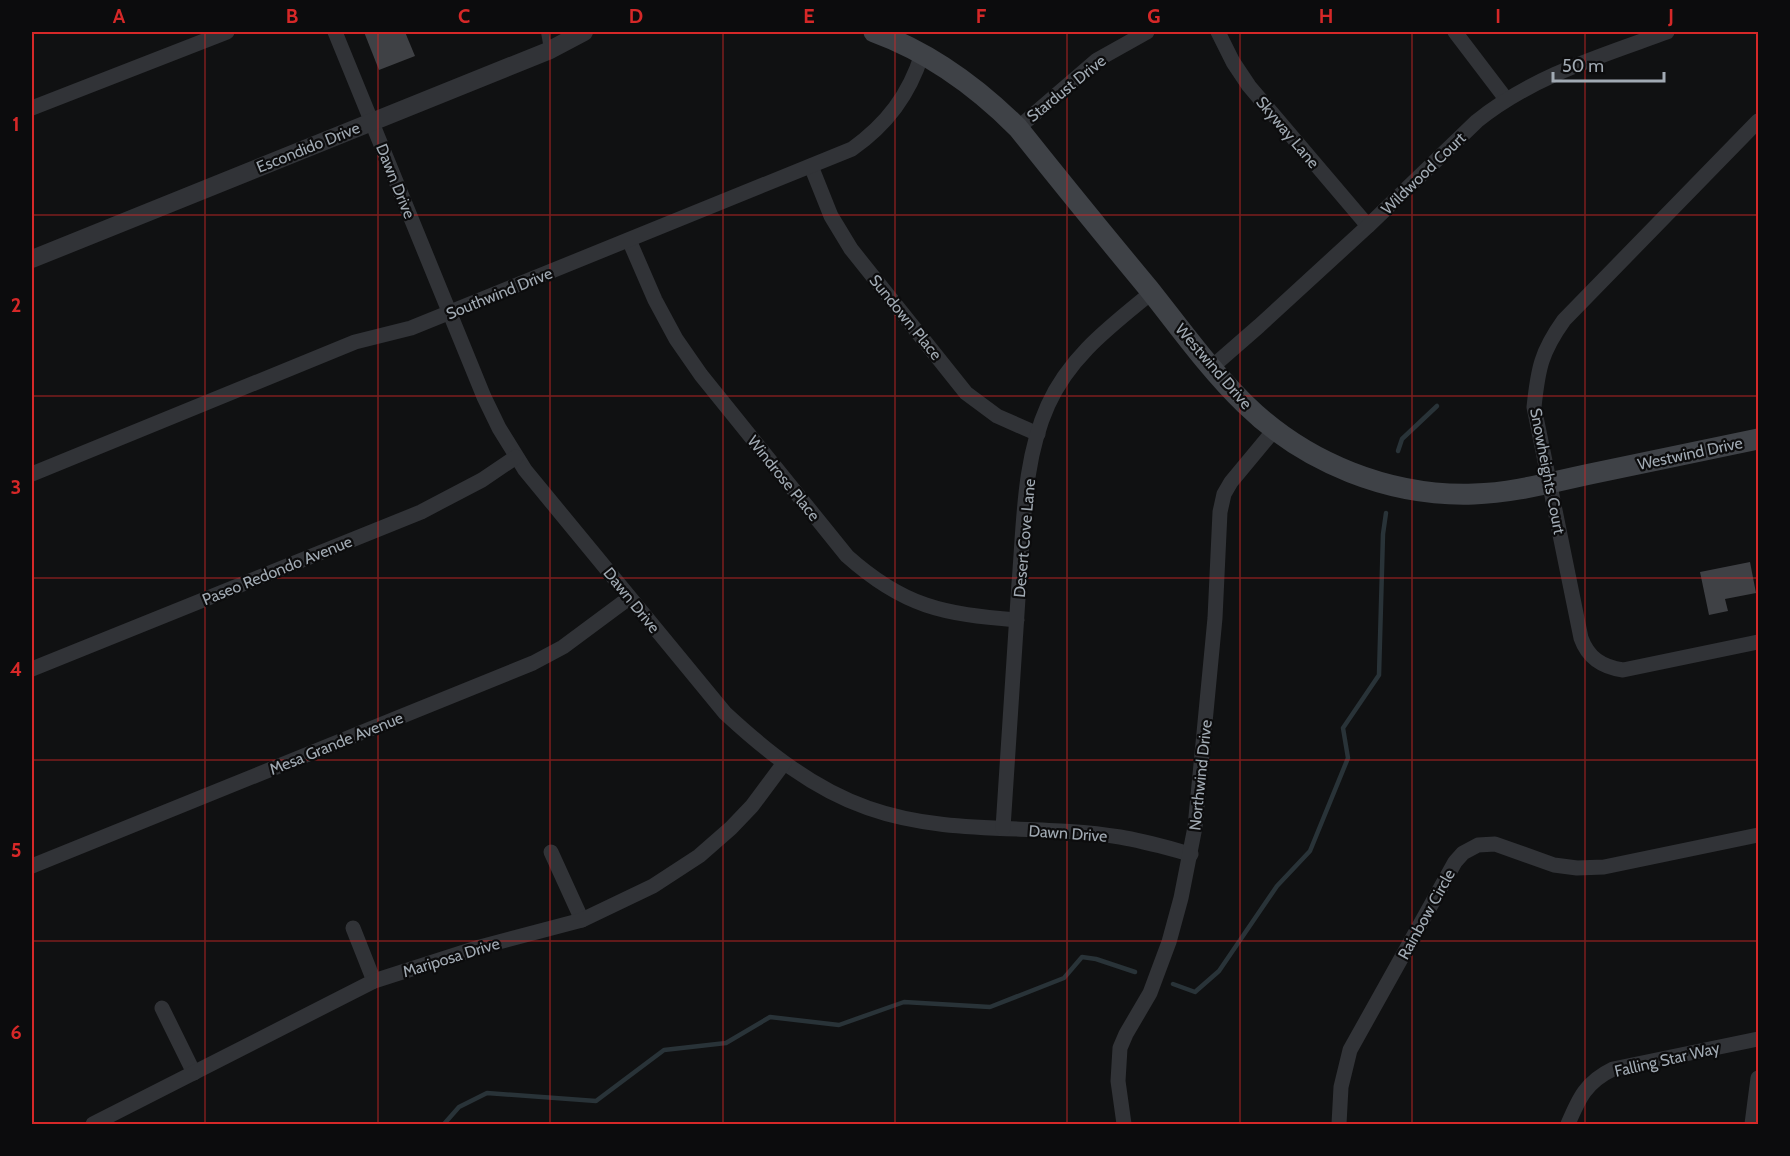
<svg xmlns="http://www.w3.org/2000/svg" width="1790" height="1156" font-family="Cabin,sans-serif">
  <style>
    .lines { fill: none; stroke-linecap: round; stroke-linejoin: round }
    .stream { stroke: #293338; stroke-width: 4.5 }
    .building { fill: #3f4145 }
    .service { stroke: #313337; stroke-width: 8 }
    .minor { stroke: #313337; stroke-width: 15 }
    .tertiary { stroke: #313337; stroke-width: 18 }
    .secondary { stroke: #3f4247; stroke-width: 21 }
    .grid { fill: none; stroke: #d62828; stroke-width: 1.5; stroke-opacity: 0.55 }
    .labels { text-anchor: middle; stroke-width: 4.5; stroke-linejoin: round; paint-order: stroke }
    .street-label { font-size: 16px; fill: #a1aab3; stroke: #0c0c0d }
    .neatline { fill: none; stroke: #d62828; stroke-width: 2 }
    .grid-label { font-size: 20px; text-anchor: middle; font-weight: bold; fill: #d62828 }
  </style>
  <rect width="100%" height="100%" fill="#101112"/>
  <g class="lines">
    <!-- stream -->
    <g class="stream">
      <polyline points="1398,451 1402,439 1437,406"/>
      <polyline points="1173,984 1195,992 1219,971 1277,886 1310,851 1348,758 1343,728 1379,675 1383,534 1386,513"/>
      <polyline points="444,1124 459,1107 487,1093 596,1101 664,1050 726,1043 770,1017 839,1025 904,1002 990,1007 1064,978 1082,957 1096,959 1135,972"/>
    </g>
  </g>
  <!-- building -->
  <g class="building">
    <polygon points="364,32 405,32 415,56 379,70"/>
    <polygon points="1750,562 1756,593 1725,599 1728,611 1709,615 1700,572"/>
  </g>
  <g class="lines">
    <!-- service -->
    <polyline class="service" points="545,32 548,49"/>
    <!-- minor -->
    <g class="minor">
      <path d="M335,32L484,397L499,428L525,470L725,713C766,751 813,789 868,808C950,837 1035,823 1120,837C1144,841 1168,848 1191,854"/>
      <polyline points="1218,32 1233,62 1249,86 1368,226"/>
      <polyline points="1455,32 1506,99"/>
      <polyline points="32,108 227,32"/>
      <path d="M1758,121L1564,320C1541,352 1538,369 1534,407L1581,638C1588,658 1602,667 1623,670L1758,642"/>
      <polyline points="1018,128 1097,60 1147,32"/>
      <polyline points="811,166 831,216 851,249 966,393 997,416 1038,434"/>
      <path d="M629,240L655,300L676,339L701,375L847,556C904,607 943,614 1017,620"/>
      <path d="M1212,367L1259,326L1368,226L1477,121C1533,76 1601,56 1667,32"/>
      <path d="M32,474L355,342L411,328L852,149C887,124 909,95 922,54"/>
      <polyline points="32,669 421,512 482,480 516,457"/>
      <path d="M1003,828C1008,746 1014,665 1019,583C1024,524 1023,460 1048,405C1070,356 1111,326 1151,293"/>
      <polyline points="551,852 582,920"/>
      <polyline points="32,866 533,663 563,647 629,598"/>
      <polyline points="353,928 374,981"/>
      <polyline points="162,1008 194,1073"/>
      <polyline points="93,1124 374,981 480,947 582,920 653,886 699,856 731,828 752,806 784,763"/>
      <polyline points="1124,1124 1118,1081 1120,1048 1126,1034 1150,993 1169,942 1181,898 1195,827 1215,618 1220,512 1224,494 1231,482 1275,429"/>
      <polyline points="1339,1124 1341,1087 1350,1050 1455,862 1463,853 1478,845 1495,844 1554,865 1577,868 1604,867 1758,835"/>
      <path d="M1568,1124C1579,1098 1586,1082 1613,1069L1758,1039"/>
      <polyline points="1752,1124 1758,1078"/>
    </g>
    <!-- tertiary -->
    <polyline class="tertiary" points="32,259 548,51 584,32"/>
    <!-- secondary -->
    <path class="secondary" d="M874,32C929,52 976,86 1018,128C1061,182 1105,236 1149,289C1180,328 1209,369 1245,404C1305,463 1390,497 1474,494C1513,493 1552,482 1590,474C1646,462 1702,451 1758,439"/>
  </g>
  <!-- grid -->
  <path class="grid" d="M205,32V1124M378,32V1124M550,32V1124M723,32V1124M895,32V1124M1067,32V1124M1240,32V1124M1412,32V1124M1585,32V1124M32,215H1758M32,396H1758M32,578H1758M32,760H1758M32,941H1758"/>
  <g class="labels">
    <!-- street labels -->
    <g class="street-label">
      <text transform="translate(1066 88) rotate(-39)" y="6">Stardust Drive</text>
      <text transform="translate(1288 132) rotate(50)" y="6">Skyway Lane</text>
      <text transform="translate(308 147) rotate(-22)" y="6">Escondido Drive</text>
      <text transform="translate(1423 173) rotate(-44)" y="6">Wildwood Court</text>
      <text transform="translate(396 181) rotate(68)" y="6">Dawn Drive</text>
      <text transform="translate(499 293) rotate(-22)" y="6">Southwind Drive</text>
      <text transform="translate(906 317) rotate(51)" y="6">Sundown Place</text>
      <text transform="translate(1214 366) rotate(49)" y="6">Westwind Drive</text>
      <text transform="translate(1690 453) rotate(-12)" y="6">Westwind Drive</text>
      <text transform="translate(1548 471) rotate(79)" y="6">Snowheights Court</text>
      <text transform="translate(784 478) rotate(51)" y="6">Windrose Place</text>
      <text transform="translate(1024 538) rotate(-85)" y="6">Desert Cove Lane</text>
      <text transform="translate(277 570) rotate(-22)" y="6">Paseo Redondo Avenue</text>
      <text transform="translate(632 600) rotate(51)" y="6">Dawn Drive</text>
      <text transform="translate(336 743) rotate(-22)" y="6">Mesa Grande Avenue</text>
      <text transform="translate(1200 775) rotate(-84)" y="6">Northwind Drive</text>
      <text transform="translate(1068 833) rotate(4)" y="6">Dawn Drive</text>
      <text transform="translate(1426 914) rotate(-61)" y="6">Rainbow Circle</text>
      <text transform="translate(451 957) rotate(-17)" y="6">Mariposa Drive</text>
      <text transform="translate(1667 1059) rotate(-13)" y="6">Falling Star Way</text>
    </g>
  </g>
  <!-- border -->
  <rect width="1790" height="1156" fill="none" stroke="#0c0c0d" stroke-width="66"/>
  <!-- scale -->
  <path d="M1553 72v9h111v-9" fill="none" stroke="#a1aab3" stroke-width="3"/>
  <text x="1562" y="72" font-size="18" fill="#a1aab3" stroke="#0c0c0d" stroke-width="4.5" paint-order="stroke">50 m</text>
  <rect x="33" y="33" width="1724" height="1090" class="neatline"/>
  <g class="grid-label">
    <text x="119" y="23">A</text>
    <text x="292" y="23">B</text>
    <text x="464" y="23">C</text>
    <text x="636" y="23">D</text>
    <text x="809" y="23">E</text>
    <text x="981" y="23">F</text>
    <text x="1154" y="23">G</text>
    <text x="1326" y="23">H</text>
    <text x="1498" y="23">I</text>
    <text x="1671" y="23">J</text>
    <text x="16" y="131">1</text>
    <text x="16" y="312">2</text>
    <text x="16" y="494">3</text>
    <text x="16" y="676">4</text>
    <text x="16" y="857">5</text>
    <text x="16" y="1039">6</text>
  </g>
</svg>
